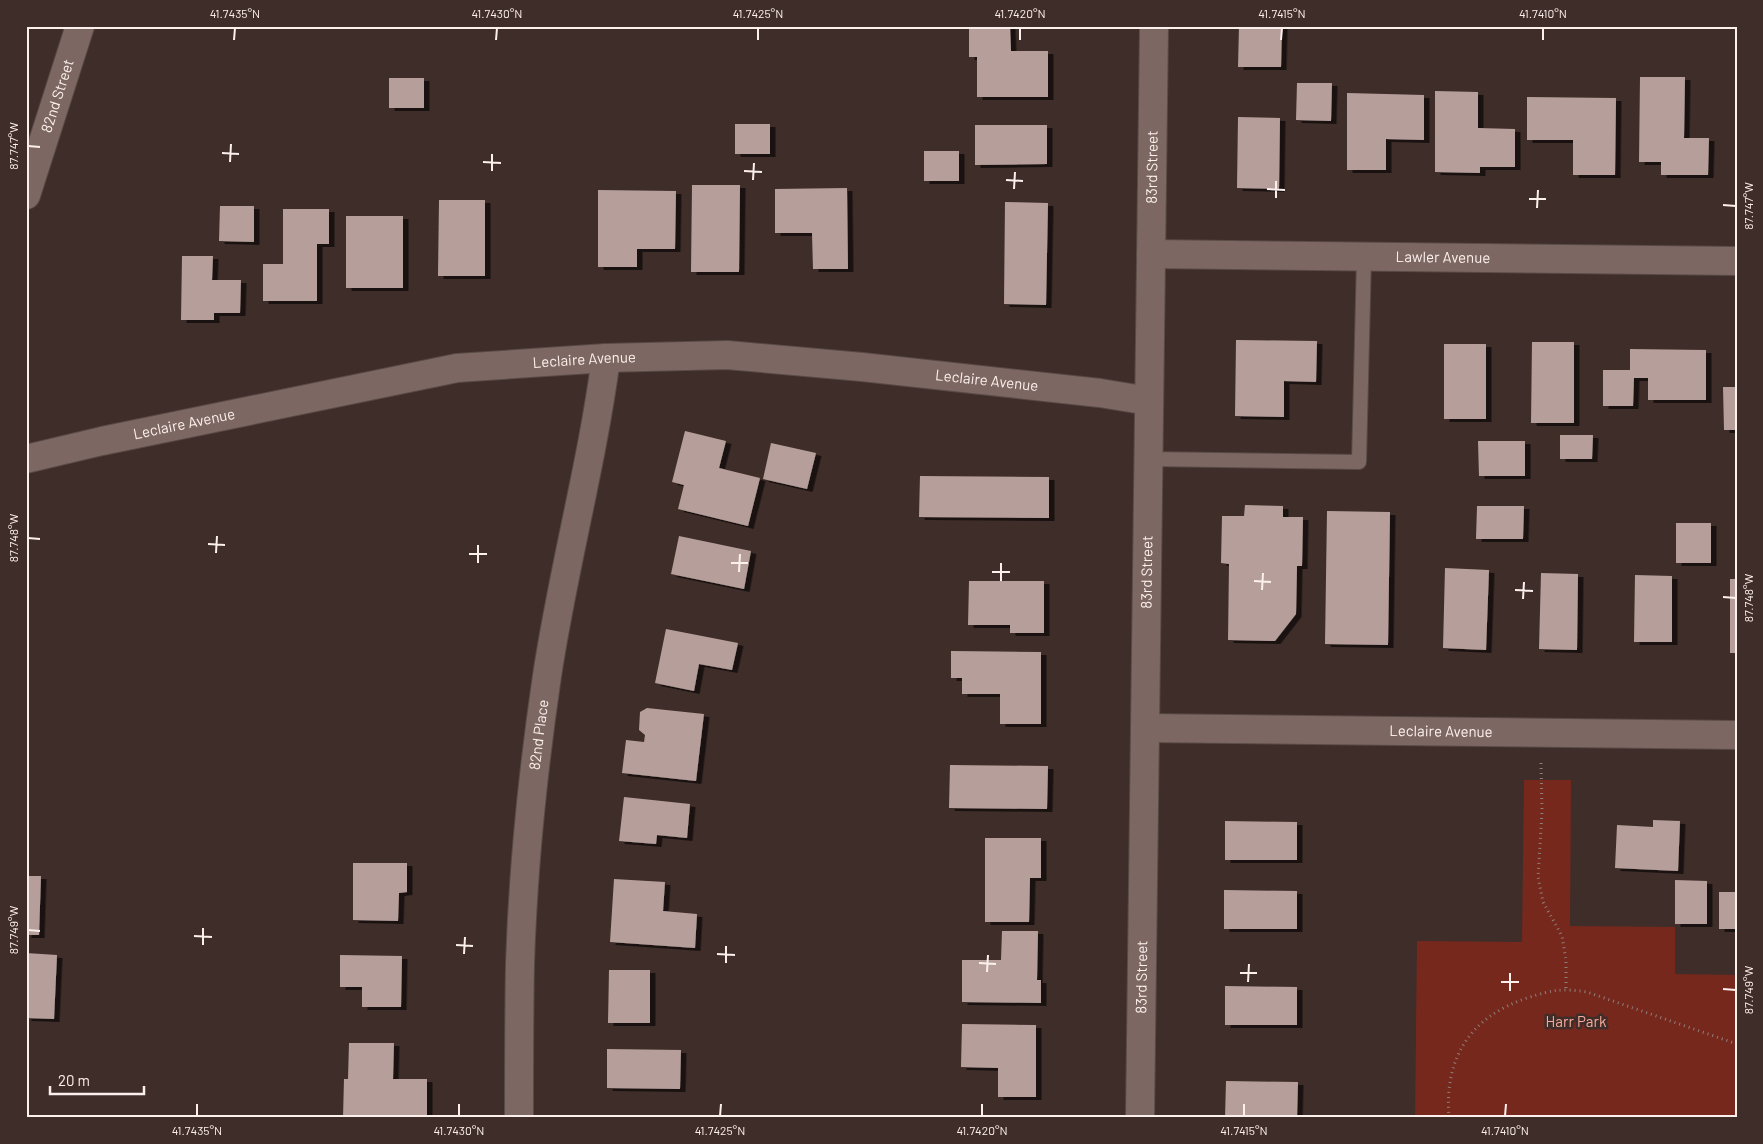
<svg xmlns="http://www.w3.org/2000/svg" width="1763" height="1144" font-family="Barlow,sans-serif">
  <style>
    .green { fill: #76281c }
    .building { fill: #b69f9b; filter: url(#shadow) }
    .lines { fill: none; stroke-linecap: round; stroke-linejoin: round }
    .service-casing { stroke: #594a47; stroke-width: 16 }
    .minor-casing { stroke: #594a47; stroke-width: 30 }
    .tertiary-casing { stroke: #594a47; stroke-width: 30 }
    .path { stroke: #8f7f7c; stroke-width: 3; stroke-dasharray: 1 4; stroke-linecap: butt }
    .service { stroke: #7c6763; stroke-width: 14 }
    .minor { stroke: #7c6763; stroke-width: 28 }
    .tertiary { stroke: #7c6763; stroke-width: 28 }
    .ticks { fill: none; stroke: #fcf0ed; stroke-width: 2 }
    .labels { text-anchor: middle; stroke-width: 5; stroke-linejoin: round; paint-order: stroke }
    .street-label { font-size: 15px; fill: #fcf0ed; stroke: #3f2d29 }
    .park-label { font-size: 15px; fill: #f8aa9b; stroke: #3f2d29 }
    .neatline { fill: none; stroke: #fcf0ed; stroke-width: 2 }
    .ticks-label { font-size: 12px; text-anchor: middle; fill: #fcf0ed }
  </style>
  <defs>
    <filter id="shadow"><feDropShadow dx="5.5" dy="3" stdDeviation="0" flood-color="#0009"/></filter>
  </defs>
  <rect width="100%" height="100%" fill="#3f2d29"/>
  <!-- green -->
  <polygon class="green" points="1524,780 1571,780 1570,926 1675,927 1675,974 1737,975 1737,1118 1415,1118 1417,941 1522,942"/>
  <!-- building -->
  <g class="building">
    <polygon points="969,26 1010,26 1011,51 1048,51 1048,97 977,97 977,57 969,57"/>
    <polygon points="1239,26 1282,26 1281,67 1238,67"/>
    <polygon points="1640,77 1685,77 1684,138 1709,138 1708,175 1661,175 1661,162 1639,162"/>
    <rect x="389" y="78" width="35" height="30"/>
    <polygon points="1297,83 1332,83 1331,121 1296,120"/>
    <polygon points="1435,91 1478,92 1478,128 1515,129 1515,167 1480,167 1480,173 1435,172"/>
    <polygon points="1347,93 1424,95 1424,140 1386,139 1386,170 1347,170"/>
    <polygon points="1527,97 1616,98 1615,175 1573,175 1573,140 1527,140"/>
    <rect x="1735" y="101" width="2" height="73"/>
    <polygon points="1238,117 1280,118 1279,189 1237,188"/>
    <rect x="735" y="124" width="35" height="30"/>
    <polygon points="975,125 1047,125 1047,164 975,165"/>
    <rect x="924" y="151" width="35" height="30"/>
    <polygon points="692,185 740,185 739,272 691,272"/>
    <polygon points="847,188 848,269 813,269 812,233 775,233 775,189"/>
    <polygon points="598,190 676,191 675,249 637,249 637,267 598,267"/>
    <polygon points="439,200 485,200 485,276 438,276"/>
    <polygon points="1005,202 1048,203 1046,305 1004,304"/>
    <polygon points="220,206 254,206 254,242 219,241"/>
    <polygon points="283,209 329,209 329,244 317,244 317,301 263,301 263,264 283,264"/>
    <rect x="346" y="216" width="57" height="72"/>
    <polygon points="182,256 213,256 212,280 241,280 240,313 214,313 214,320 181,320"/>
    <polygon points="1236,340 1317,341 1316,382 1284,381 1284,417 1235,416"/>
    <polygon points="1532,342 1574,342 1574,423 1531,423"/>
    <rect x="1444" y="344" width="42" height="75"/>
    <polygon points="1630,349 1706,350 1706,400 1648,400 1648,378 1634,378 1633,406 1603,406 1603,370 1630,370"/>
    <polygon points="1723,387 1737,387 1737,430 1724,430"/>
    <polygon points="685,431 726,441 719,468 760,478 748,526 678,509 684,485 672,482"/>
    <polygon points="1560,435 1593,435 1592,459 1560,459"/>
    <polygon points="1478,441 1525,441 1525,476 1479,476"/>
    <polygon points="771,443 816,453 807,489 763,479"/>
    <polygon points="920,476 1049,477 1049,518 919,517"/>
    <polygon points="1245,505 1283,506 1283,517 1303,517 1302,566 1297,566 1296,614 1275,641 1228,640 1229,564 1221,563 1222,516 1244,516"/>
    <polygon points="1477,506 1524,506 1523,539 1476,539"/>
    <polygon points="1327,511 1390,512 1388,645 1325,644"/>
    <rect x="1676" y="523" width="35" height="40"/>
    <polygon points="679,536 751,551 744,589 671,574"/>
    <polygon points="1445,568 1489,570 1486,650 1443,648"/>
    <polygon points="1541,573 1578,574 1577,650 1539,649"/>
    <polygon points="1635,575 1672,576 1672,642 1634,642"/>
    <rect x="1730" y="579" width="7" height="74"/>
    <polygon points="969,581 1044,581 1044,633 1010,633 1010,625 968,625"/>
    <polygon points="666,629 738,643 732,670 699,664 694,691 655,683"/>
    <polygon points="951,651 1041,652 1041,724 1000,724 1000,694 962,694 962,678 951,678"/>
    <polygon points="647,708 704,714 696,781 622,773 626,740 644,742 645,735 639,730 640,712"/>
    <polygon points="950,765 1048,766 1047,809 949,808"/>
    <polygon points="624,797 690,804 687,838 657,835 656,844 619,841"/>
    <polygon points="1653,820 1680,821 1678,871 1615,868 1617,825 1653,827"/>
    <polygon points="1225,821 1297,822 1297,860 1225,860"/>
    <polygon points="985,838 1041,838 1041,878 1030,878 1029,922 985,922"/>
    <polygon points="353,863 407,863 407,892 399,893 398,921 353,920"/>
    <polygon points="26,876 41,876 39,935 26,935"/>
    <polygon points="614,879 665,882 663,911 697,914 695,948 610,942"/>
    <polygon points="1675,880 1707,881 1707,924 1675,924"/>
    <polygon points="1224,890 1297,891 1297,929 1224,929"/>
    <rect x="1719" y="892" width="18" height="37"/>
    <polygon points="1002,931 1038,931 1037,980 1041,980 1041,1003 962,1002 962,960 1001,960"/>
    <polygon points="26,953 57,955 54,1019 26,1018"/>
    <polygon points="340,955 402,956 401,1007 362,1007 362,987 340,987"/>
    <polygon points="609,970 650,970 650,1023 608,1023"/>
    <polygon points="1225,986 1297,987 1297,1025 1225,1025"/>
    <polygon points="962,1024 1036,1025 1036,1097 998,1097 998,1068 961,1067"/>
    <polygon points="349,1043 394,1043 393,1079 427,1079 427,1118 343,1118 344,1079 348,1079"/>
    <polygon points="607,1049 681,1050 680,1089 607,1088"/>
    <polygon points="1226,1081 1298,1082 1297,1118 1225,1118"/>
  </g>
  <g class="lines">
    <!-- service casing -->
    <g class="service-casing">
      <polyline id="service" points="1148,459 1359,462 1364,257"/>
    </g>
    <!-- minor casing -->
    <g class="minor-casing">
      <g id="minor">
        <path id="s1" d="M26,195L80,26"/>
        <path id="s2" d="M1151,254L1737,261"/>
        <path id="s3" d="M26,459L102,441L457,368L606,358L727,355L862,367L1100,393L1149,401"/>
        <path id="s4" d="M1145,728L1737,735"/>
        <path id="s5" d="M519,1118C519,1066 519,1015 520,964C523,868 533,771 547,676C563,569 592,465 606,358"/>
      </g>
    </g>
    <!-- tertiary casing -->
    <g class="tertiary-casing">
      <g id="tertiary">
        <path id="s6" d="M1140,1118L1154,26"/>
      </g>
    </g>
    <!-- path -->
    <g class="path">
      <polyline points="1541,763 1542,812 1538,877 1543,902 1562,936 1566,960 1566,989"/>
      <path d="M1449,1118C1444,1058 1470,1017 1527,998C1552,990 1561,988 1587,992L1737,1044"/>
    </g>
    <!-- service -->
    <use href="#service" class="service"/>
    <!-- minor -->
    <use href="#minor" class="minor"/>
    <!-- tertiary -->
    <use href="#tertiary" class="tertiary"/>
  </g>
  <!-- ticks -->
  <path class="ticks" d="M234,40L235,28M496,40L497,28M758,40V28M1020,40V28M1281,40L1282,28M1543,40V28M28,146L40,147M222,153L239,154M230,162L231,144M483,162L501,163M492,171V154M744,171L762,172M753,180L754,163M1006,180L1023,181M1014,189L1015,172M1267,189L1285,190M1276,198V181M1529,199H1546M1723,205L1736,206M1537,208L1538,190M28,538L40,539M208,544L225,545M216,553L217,536M469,554H487M478,563V545M731,563H748M739,572L740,554M992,572H1010M1001,581V563M1254,581L1271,582M1262,590L1263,573M1515,590L1533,591M1723,597L1736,598M1523,599L1524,582M28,930L40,931M194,936L212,937M203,945V928M456,945L473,946M464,954L465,937M717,954L735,955M726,963V946M979,963L996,964M987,972L988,955M1240,973H1257M1248,982L1249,964M1501,982H1519M1723,989L1736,990M1510,991V973M197,1116V1104M459,1116V1104M720,1116L721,1104M982,1116V1104M1244,1116V1104M1505,1116L1506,1104"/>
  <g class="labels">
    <!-- street labels -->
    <g class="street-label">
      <text dy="5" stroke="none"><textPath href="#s1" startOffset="104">82nd Street</textPath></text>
      <text dy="5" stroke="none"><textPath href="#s6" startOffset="951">83rd Street</textPath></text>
      <text dy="5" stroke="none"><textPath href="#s2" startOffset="292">Lawler Avenue</textPath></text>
      <text dy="5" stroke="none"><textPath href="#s3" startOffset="568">Leclaire Avenue</textPath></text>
      <text dy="5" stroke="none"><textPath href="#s3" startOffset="972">Leclaire Avenue</textPath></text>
      <text dy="5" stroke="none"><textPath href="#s3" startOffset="162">Leclaire Avenue</textPath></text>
      <text dy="5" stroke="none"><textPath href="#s6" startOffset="546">83rd Street</textPath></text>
      <text dy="5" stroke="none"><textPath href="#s4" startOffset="296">Leclaire Avenue</textPath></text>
      <text dy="5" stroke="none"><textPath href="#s5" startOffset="384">82nd Place</textPath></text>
      <text dy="5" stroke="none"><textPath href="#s6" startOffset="141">83rd Street</textPath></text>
    </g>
    <!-- park labels -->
    <g class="park-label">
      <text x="1576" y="1027">Harr Park</text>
    </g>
  </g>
  <!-- border -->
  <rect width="1763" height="1144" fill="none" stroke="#3f2d29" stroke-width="55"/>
  <!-- scale -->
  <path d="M50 1086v8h94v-8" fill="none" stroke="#fcf0ed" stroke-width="2.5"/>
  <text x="58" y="1086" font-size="15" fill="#fcf0ed" stroke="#3f2d29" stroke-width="4" paint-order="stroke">20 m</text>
  <rect x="28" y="28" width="1708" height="1088" class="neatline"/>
  <g class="ticks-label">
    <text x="235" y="18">41.7435°N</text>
    <text x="497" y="18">41.7430°N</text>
    <text x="758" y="18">41.7425°N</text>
    <text x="1020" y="18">41.7420°N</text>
    <text x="1282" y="18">41.7415°N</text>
    <text x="1543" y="18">41.7410°N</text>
    <text transform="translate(14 146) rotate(-90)" y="4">87.747°W</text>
    <text transform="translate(1749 206) rotate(-90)" y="4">87.747°W</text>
    <text transform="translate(14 538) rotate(-90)" y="4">87.748°W</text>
    <text transform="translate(1749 598) rotate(-90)" y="4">87.748°W</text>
    <text transform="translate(14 930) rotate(-90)" y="4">87.749°W</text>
    <text transform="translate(1749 990) rotate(-90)" y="4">87.749°W</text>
    <text x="197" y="1135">41.7435°N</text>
    <text x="459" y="1135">41.7430°N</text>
    <text x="720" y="1135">41.7425°N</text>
    <text x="982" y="1135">41.7420°N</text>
    <text x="1244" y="1135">41.7415°N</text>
    <text x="1505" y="1135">41.7410°N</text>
  </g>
</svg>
